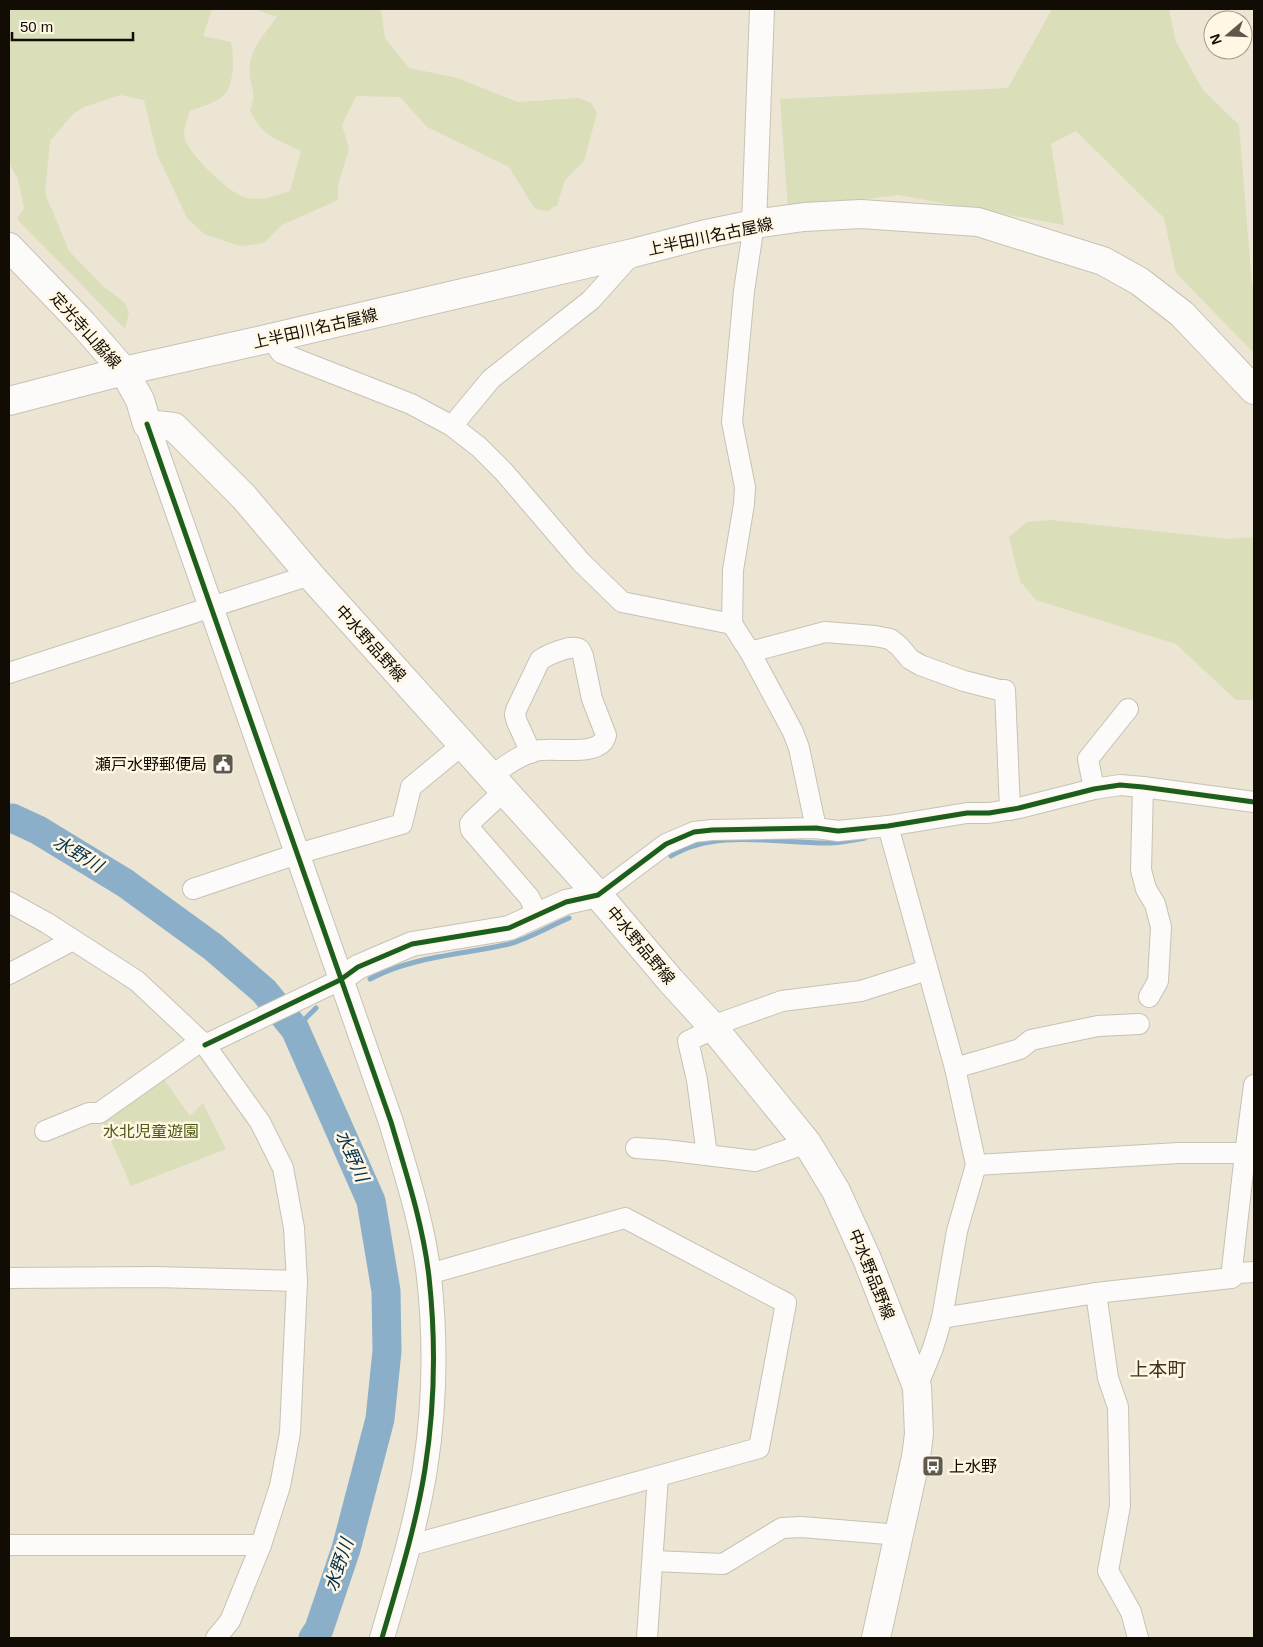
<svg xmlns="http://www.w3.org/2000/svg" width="1263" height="1647" font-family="Helvetica,'Noto Sans JP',sans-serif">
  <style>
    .green { fill: #dadeb9 }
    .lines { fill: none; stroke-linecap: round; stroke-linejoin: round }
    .stream { stroke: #8bafc8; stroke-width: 5 }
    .river { stroke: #8bafc8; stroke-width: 29 }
    .minor-casing { stroke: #c7c2b5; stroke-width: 22 }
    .tertiary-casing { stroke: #c7c2b5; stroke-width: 26 }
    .secondary-casing { stroke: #c7c2b5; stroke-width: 30 }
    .minor { stroke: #fcfbf9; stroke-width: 20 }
    .tertiary { stroke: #fcfbf9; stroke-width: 24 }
    .secondary { stroke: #fcfbf9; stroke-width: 28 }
    .cycleway-casing { stroke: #fff7e4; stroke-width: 8 }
    .cycleway { stroke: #1b5e20; stroke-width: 5 }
    .labels { text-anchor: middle; stroke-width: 5; stroke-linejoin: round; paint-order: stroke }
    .street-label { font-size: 16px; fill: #110c04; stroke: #fff7e4 }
    .poi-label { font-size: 16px; fill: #110c04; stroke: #fff7e4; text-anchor: end }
    .park-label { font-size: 16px; fill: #4e5912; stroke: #fff7e4 }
    .water-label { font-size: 18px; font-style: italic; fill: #02304c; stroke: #fff7e4 }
    .quarter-label { font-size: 19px; fill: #40351b; stroke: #fff7e4 }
  </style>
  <rect width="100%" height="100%" fill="#ece5d4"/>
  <!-- green -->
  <g class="green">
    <path d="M9,9H212L203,36L231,42C234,55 235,86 223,96C215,103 200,107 190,111C188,118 184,127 184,134C184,151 226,189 241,196C258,203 275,196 290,191L301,151C277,139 262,137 250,110C257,93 252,93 250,76C247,51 264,35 277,17L255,9H381L385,38L409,68L457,78L518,102L579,98L591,103L597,113L584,161L565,180L557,205L547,211L535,209L509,167L427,127L400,97L356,96L342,125L349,149L338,185V200L282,225L264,243L240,246L204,234L187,218L157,154L144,100L120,95L84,107L73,114L50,141L45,193L69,251L104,287L124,302L129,312L125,329L17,219L24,208L18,179L9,163Z"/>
    <polygon points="1052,9 1169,9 1176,42 1203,90 1239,125 1252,285 1254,286 1254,353 1176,273 1164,218 1076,131 1051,144 1064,225 898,195 788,209 780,99 1008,88"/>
    <polygon points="1051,520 1229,539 1254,537 1254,700 1236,700 1176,644 1036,600 1020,581 1009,537 1027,522"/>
    <polygon points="158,1071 190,1116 203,1103 226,1149 131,1186 99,1113"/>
  </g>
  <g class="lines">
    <!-- stream -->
    <g class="stream">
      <path d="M671,856C716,828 780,844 830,843C842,843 854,840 865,838"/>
      <path d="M370,979C413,956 462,955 509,944C528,939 550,926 569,918"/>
      <polyline points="295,1029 316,1008"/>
    </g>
    <!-- river -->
    <polyline class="river" points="9,819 12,818 38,830 125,883 213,947 264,991 295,1029 371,1201 386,1291 387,1351 380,1419 346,1549 319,1629 313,1638"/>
    <!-- minor casing -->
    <g class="minor-casing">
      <g id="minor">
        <polyline points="754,224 744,291 732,422 745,487 744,504 733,570 732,624 750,652 793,732 799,748 816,828"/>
        <polyline points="271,338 281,353 411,404 452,426 479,447 504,472 581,562 622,602 732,624"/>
        <polyline points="452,426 491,379 591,300 633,253"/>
        <polyline points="750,652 825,632 875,636 890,639 899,646 910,659 920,665 964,681 999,690 1005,690 1010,810"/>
        <polyline points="9,673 310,575"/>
        <path d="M491,777C503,767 520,755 535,751C553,746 601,759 606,735L592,699L583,656C582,653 581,650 579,649C572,644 547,655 540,660L516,710L515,715L517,722L531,753"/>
        <polyline points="1143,787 1141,870 1146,889 1155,904 1161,927 1158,981 1149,997"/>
        <polyline points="1094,789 1088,759 1128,709"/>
        <polyline points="504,791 473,820 470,824 471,830 529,897 538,915"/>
        <polyline points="888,826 955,1068 976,1165 957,1231 942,1318 933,1348 917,1387"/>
        <polyline points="193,889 297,854 402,824 411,787 462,745"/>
        <polyline points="598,895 666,844 694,832 712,830 816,828 838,831 888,826 967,813 989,813 1019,808 1094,789 1120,785 1143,787 1254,802"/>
        <polyline points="9,902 47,923 137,981 205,1045 260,1122 283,1168 294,1228 297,1281 290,1433 280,1486 261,1545 230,1621 216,1638"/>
        <polyline points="9,974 73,940"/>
        <polyline points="205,1045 340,980"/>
        <polyline points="955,1068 1020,1049 1031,1040 1098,1026 1139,1024"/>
        <polyline points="45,1131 89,1113 99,1113 201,1041"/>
        <polyline points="636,1148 665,1150 755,1161 807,1143"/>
        <polyline points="707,1155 697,1080 688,1041 707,1032 712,1026 782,1001 861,991 927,970"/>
        <polyline points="976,1165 1179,1153 1254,1153"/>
        <polyline points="9,1278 155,1277 297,1281"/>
        <polyline points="1231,1278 1238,1273 1254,1272"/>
        <polyline points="1096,1293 1108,1378 1118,1407 1120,1506 1108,1571 1131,1612 1138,1638"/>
        <polyline points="942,1318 1096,1293 1231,1278 1245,1154 1254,1085"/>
        <polyline points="9,1545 261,1545"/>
        <polyline points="408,1546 759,1448 786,1303 625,1218 429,1274"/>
        <polyline points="653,1561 723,1564 782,1528 801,1527 900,1535"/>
        <polyline points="647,1638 658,1476"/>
      </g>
    </g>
    <!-- tertiary casing -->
    <g class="tertiary-casing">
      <g id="tertiary">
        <polyline points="754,224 762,9"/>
        <path d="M147,424L391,1122C406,1173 423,1224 429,1277C436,1341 435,1405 425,1469C416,1526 398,1583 382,1638"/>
        <polyline points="340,980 358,967 412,944 509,928 566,902 598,895"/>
      </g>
    </g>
    <!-- secondary casing -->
    <g class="secondary-casing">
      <g id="secondary">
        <polyline points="9,247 83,324 124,371 140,400 147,424 174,427 244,497 310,575 598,895 671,981 712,1026 807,1143 836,1191 867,1259 917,1387 919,1434 916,1457 876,1638"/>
        <polyline points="9,401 124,371 271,338 633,253 702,235 754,224 804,217 861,214 978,222 1103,261 1139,281 1182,314 1254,390"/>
      </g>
    </g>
    <!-- minor -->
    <use href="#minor" class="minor"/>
    <!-- tertiary -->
    <use href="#tertiary" class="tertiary"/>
    <!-- secondary -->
    <use href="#secondary" class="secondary"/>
    <!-- cycleway casing -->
    <g class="cycleway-casing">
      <g id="cycleway">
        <path d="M147,424L391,1122C406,1173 423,1224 429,1277C436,1341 435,1405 425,1469C416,1526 398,1583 382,1638"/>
        <polyline points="205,1045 340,980 358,967 412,944 509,928 566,902 598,895 666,844 694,832 712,830 816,828 838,831 888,826 967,813 989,813 1019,808 1094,789 1120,785 1143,787 1254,802"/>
      </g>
    </g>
    <!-- cycleway -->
    <use href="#cycleway" class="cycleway"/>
  </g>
  <!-- icons -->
  <defs>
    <g id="civic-square" transform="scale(1.125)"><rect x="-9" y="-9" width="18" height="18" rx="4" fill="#5e584d" stroke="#fff7e4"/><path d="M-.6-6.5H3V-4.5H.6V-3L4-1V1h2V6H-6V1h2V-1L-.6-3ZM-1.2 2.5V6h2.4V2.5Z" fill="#fff"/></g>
    <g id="bus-square" transform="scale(1.125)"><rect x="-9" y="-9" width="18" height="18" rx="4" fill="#5e584d" stroke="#fff7e4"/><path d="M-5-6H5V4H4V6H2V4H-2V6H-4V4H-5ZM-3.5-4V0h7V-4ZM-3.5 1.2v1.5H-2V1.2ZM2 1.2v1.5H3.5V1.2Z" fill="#fff"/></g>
  </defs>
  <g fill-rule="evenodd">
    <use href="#civic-square" x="223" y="764"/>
    <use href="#bus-square" x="933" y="1466"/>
  </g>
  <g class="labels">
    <!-- street labels -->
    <g class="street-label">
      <text transform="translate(710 236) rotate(-12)" y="6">上半田川名古屋線</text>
      <text transform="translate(315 328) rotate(-13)" y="6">上半田川名古屋線</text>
      <text transform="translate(86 330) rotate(48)" y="6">定光寺山脇線</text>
      <text transform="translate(371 643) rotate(48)" y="6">中水野品野線</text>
      <text transform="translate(641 945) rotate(50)" y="6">中水野品野線</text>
      <text transform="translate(872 1274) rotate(68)" y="6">中水野品野線</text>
    </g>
    <!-- poi labels -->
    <g class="poi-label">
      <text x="207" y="770">瀬戸水野郵便局</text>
      <text x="949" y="1472" text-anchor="start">上水野</text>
    </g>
    <!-- park labels -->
    <g class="park-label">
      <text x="151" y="1137">水北児童遊園</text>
    </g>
    <!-- water labels -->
    <g class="water-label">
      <text transform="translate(78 854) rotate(31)" y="6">水野川</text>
      <text transform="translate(352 1156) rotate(66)" y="6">水野川</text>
      <text transform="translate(339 1565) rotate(-71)" y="6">水野川</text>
    </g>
    <!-- quarter labels -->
    <g class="quarter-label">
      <text x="1158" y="1376">上本町</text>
    </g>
  </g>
  <!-- border -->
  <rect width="1263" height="1647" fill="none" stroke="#110c04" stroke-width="20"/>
  <!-- north arrow -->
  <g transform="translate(1228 35) rotate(251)"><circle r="24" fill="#fff7e4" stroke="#a0998a"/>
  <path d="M0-4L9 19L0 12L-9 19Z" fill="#5e584d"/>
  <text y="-8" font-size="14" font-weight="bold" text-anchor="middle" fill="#110c04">N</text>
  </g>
  <!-- scale -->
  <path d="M12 32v8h121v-8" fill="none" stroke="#110c04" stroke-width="2.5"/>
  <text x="20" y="32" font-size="15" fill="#110c04" stroke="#fff7e4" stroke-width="4" paint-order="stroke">50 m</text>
</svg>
